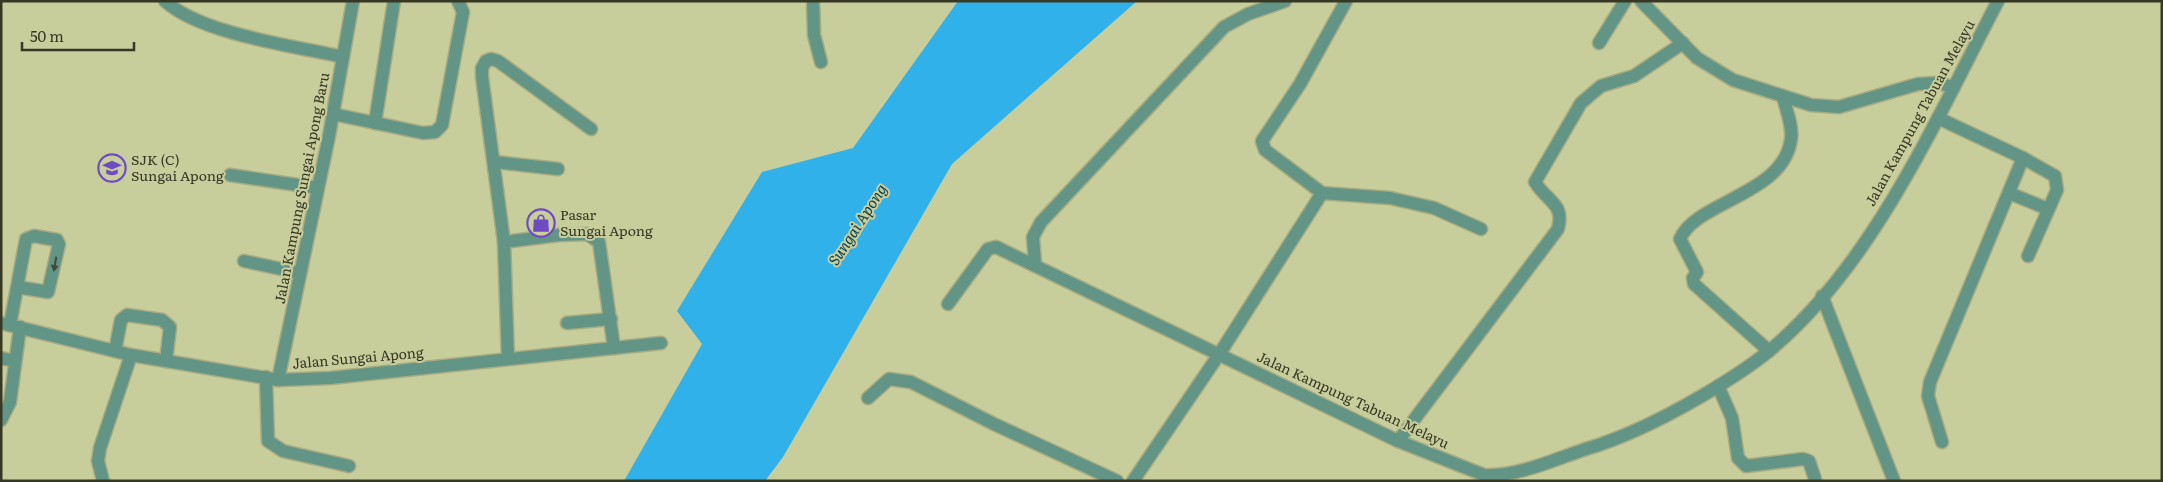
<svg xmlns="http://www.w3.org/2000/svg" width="2163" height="482" font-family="Literata,serif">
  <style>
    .water { fill: #30b1e9 }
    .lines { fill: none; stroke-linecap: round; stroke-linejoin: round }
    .minor-casing { stroke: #a8ac82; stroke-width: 15 }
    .minor { stroke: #629585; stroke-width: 12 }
    .oneway { fill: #3f4b37 }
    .labels { text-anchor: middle; stroke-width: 4; stroke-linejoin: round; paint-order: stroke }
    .street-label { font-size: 14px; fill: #363824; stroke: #c8cd9c }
    .poi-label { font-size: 14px; fill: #363824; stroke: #c8cd9c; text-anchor: start }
    .water-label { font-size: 15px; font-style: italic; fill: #053c53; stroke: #c8cd9c }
  </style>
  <rect width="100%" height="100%" fill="#c8cd9c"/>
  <!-- water -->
  <polygon class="water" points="958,1 1137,1 952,164 783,457 765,481 624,481 702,344 677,311 762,172 853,148"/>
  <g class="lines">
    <!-- minor casing -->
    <g class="minor-casing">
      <g id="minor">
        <path d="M165,1C201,34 294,46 343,57"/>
        <polyline points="813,1 814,35 821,62"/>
        <polyline points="1346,1 1300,84 1262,141 1265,150 1322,193 1390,198 1434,208 1481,229"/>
        <polyline points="1641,1 1697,58 1733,80 1811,105 1839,107 1918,84 1937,83 1954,87"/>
        <polyline points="1599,43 1625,1"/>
        <polyline points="333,114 423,133 435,132 442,125 463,12 458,1"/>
        <polyline points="1938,118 2023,158 2055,176 2057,190 2028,256"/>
        <polyline points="375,123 394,1"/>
        <polyline points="495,162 558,169"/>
        <polyline points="230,175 318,188"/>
        <polyline points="2009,193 2048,209"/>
        <polyline points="504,242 559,235 587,234 599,242 614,348"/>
        <polyline points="244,261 300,273"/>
        <polyline points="1035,264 1033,237 1041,222 1224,27 1248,14 1285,1"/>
        <polyline points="1822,296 1894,481"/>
        <path d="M948,304L988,249L996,247L1398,441L1484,475C1518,477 1555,459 1586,449C1626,437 1664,418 1700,397C1724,383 1747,369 1769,351C1874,264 1936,119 1998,1"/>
        <polyline points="1,323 131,355 278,380 330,378 661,343"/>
        <polyline points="567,323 611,319"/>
        <polyline points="10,325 26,239 34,236 57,240 59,244 48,292 17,287"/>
        <polyline points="115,351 121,320 127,315 162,320 170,327 166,361"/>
        <path d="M1769,351L1694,284L1693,278L1697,272L1680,239C1696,201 1784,195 1791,139C1793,126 1786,109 1783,97"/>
        <polyline points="1,358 15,361"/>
        <polyline points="508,359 504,242 482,77 482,68 486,61 491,59 498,61 591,129"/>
        <polyline points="266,377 268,441 283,451 349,466"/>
        <polyline points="278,380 329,136 353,1"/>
        <polyline points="1718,386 1732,418 1738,458 1746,466 1803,459 1809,461 1815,479"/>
        <polyline points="868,398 889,379 911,382 994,424 1117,481"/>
        <polyline points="1,420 10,402 20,327"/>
        <path d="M1398,441L1558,229C1565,203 1547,202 1535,182L1581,103L1601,86L1634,76L1683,43"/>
        <polyline points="1942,442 1928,396 1930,382 2023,158"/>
        <polyline points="103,481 98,461 100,448 131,355"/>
        <polyline points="1133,481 1220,353 1322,193"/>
      </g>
    </g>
    <!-- minor -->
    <use href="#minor" class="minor"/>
  </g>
  <!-- one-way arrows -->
  <defs><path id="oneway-solid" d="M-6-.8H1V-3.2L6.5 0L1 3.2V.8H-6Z" transform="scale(1.25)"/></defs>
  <use class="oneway" href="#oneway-solid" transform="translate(55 264) rotate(100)"/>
  <!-- icons -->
  <defs>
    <g id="school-ring" transform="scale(1.4375)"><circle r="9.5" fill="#c8cd9c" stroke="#6e4ac3" stroke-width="1.5"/><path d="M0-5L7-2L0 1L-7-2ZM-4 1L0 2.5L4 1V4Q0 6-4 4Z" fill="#6e4ac3"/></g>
    <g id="shop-ring" transform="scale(1.4375)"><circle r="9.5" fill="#c8cd9c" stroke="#6e4ac3" stroke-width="1.5"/><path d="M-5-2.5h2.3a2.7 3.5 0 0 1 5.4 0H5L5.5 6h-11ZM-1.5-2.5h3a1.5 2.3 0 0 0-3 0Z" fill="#6e4ac3"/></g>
  </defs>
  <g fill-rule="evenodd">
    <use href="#school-ring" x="112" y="168"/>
    <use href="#shop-ring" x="541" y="223"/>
  </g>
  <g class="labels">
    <!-- street labels -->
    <g class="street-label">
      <text transform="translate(1920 113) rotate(-61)" y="5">Jalan Kampung Tabuan Melayu</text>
      <text transform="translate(302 188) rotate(-79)" y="5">Jalan Kampung Sungai Apong Baru</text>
      <text transform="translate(358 358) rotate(-5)" y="5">Jalan Sungai Apong</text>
      <text transform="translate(1353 400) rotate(25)" y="5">Jalan Kampung Tabuan Melayu</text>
    </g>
    <!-- poi labels -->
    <g class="poi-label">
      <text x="131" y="165">SJK (C)<tspan x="131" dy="16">Sungai Apong</tspan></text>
      <text x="560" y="220">Pasar<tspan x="560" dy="16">Sungai Apong</tspan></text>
    </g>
    <!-- water labels -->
    <g class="water-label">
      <text transform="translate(858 225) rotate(-57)" y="5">Sungai Apong</text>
    </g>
  </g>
  <!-- border -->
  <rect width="2163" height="482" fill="none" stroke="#363824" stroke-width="5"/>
  <!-- scale -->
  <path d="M22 42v8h112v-8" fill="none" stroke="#363824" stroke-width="2.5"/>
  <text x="30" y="42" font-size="15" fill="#363824" stroke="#c8cd9c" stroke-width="4" paint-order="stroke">50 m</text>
</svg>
